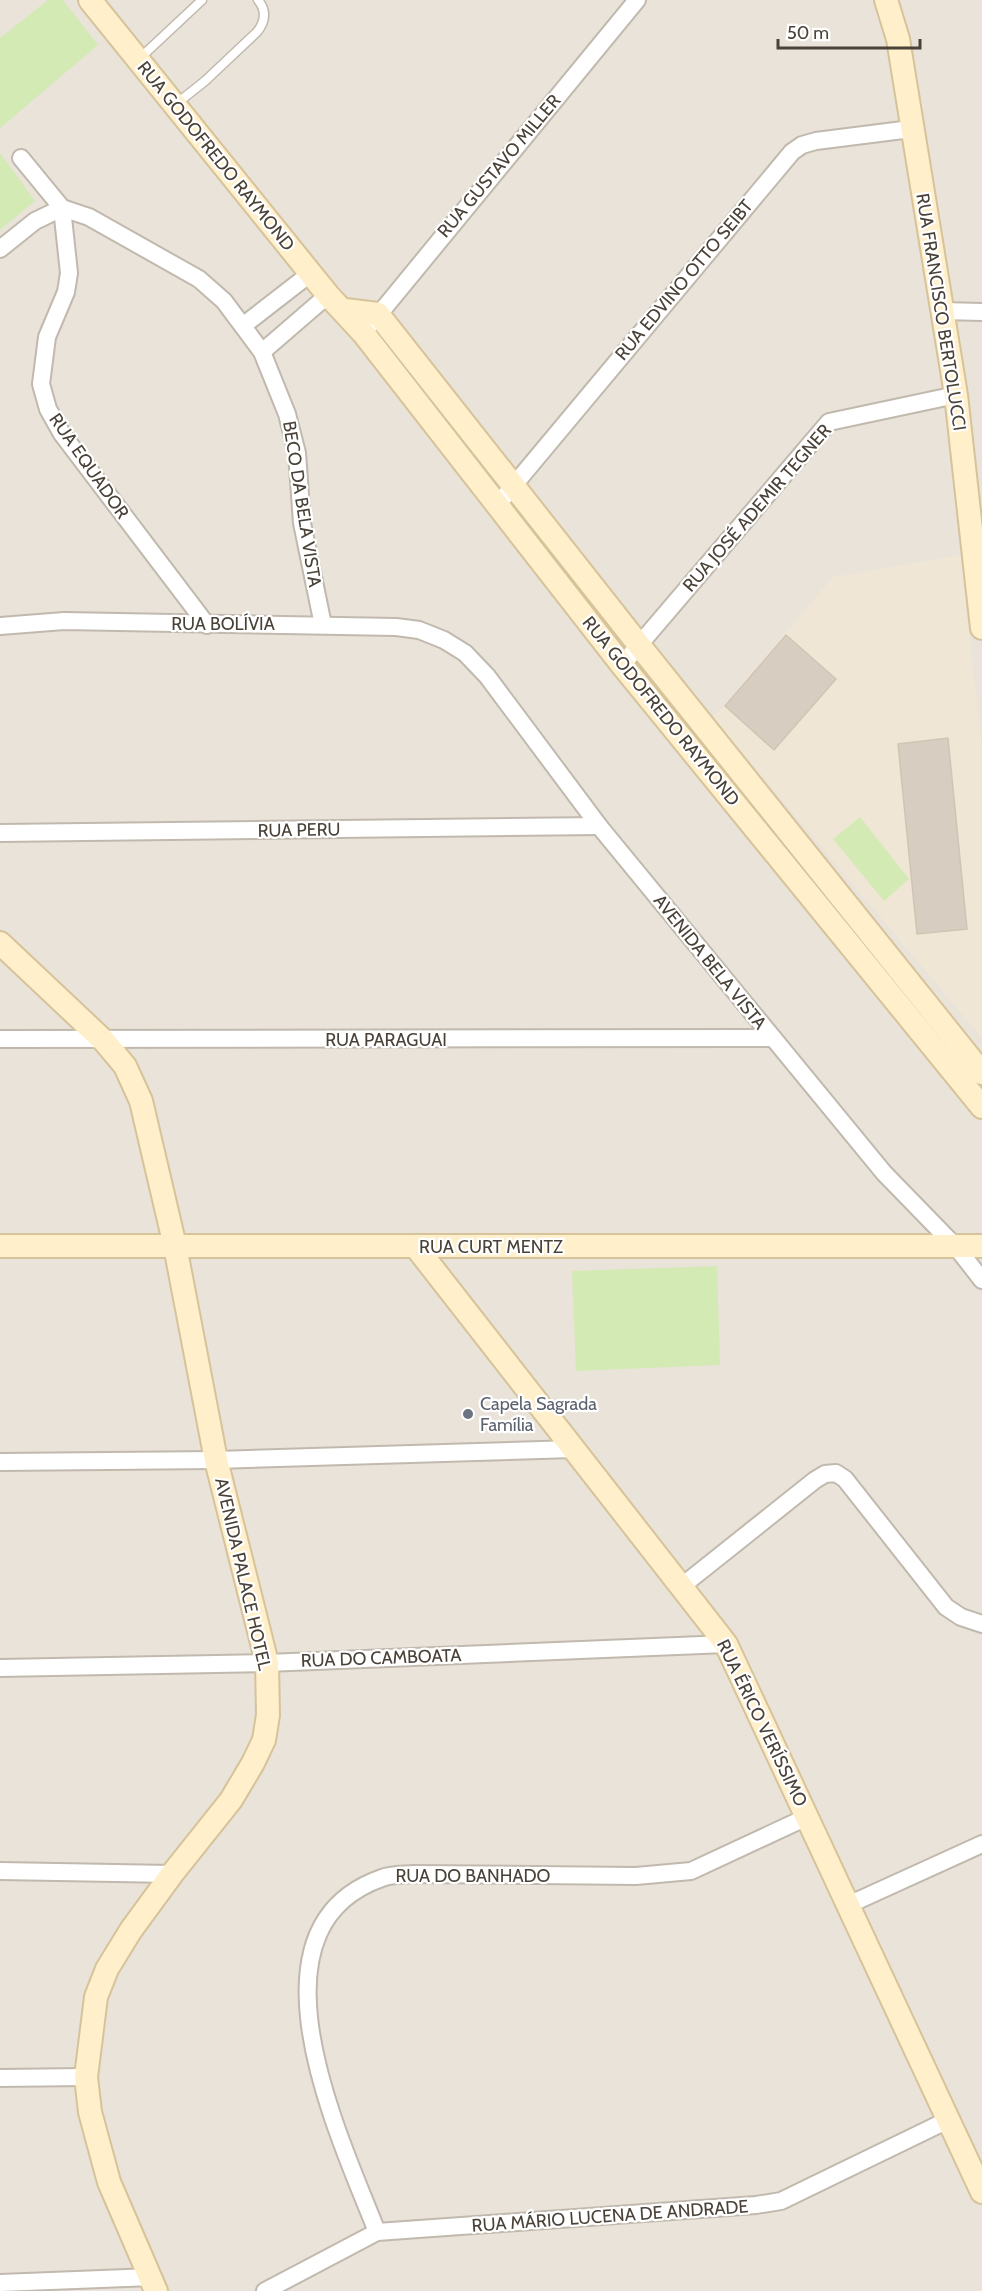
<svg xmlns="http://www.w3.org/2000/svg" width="982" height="2291" font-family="Cabin,sans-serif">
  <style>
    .residential { fill: #e9e3d9 }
    .education { fill: #efe6d5 }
    .green { fill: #d4eab4 }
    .building { fill: #d7cdc0; stroke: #d2c4b3; stroke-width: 1.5 }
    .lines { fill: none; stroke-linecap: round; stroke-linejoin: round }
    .lane-casing { stroke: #c1b9ad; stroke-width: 11 }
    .street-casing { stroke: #c1b9ad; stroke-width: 20 }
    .secondary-casing { stroke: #d6c39a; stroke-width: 26 }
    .lane { stroke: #fff; stroke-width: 8 }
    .street { stroke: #fff; stroke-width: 16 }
    .secondary { stroke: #ffefcb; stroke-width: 22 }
    .worship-dot { fill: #6b7280; stroke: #fff; stroke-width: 2 }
    .labels { text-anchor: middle; stroke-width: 4.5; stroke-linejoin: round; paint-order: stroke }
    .street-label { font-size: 18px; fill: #4a4238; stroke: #fff }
    .worship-label { font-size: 18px; fill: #5b616d; stroke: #fff; text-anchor: start }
  </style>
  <rect width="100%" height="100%" fill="#f5f2eb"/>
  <!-- residential -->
  <rect class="residential" x="0" y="0" width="982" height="2291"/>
  <!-- education -->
  <polygon class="education" points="960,555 982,745 982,1038 713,718 833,577"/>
  <!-- green -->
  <g class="green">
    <polygon points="48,0 63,0 98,45 0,128 0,38"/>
    <polygon points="0,153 35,201 0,230"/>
    <polygon points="860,817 909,879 884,901 833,839"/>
    <polygon points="717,1266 720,1365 576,1371 572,1271"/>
  </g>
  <!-- building -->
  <g class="building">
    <polygon points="786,635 836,679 774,750 725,706"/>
    <polygon points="948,738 967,929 917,934 898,744"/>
  </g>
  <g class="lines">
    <!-- lane casing -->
    <g class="lane-casing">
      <g id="lane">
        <polyline points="139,59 202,0"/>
        <path d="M176,104L205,81L257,32C265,22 267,11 258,0"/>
      </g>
    </g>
    <!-- street casing -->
    <g class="street-casing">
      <g id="street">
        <polyline points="21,158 62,208 69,273 66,292 47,337 41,384 48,409 62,434 207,625"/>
        <polyline points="62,208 89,217 199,279 224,301 262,352 287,414 297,453 302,523 323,625"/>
        <polyline points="0,249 35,221 62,208"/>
        <polyline points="942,311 982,312"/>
        <polyline points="371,324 637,0"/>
        <polyline points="244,325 311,273"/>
        <polyline points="262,352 328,295"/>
        <polyline points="499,503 792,152 802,145 816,141 911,129"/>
        <polyline points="0,626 64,621 396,627 419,630 444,640 465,653 487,676 599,826 884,1173 957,1248 982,1280"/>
        <polyline points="622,665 829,422 956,395"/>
        <polyline points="0,833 599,826"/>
        <polyline points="0,1039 773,1038"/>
        <polyline points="0,1462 216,1460 574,1449"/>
        <polyline points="682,1586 815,1480 825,1474 836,1473 845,1479 946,1607 961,1617 982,1624"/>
        <polyline points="0,1668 267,1663 726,1644"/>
        <polyline points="0,1871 172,1874"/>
        <polyline points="848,1905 982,1844"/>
        <polyline points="0,2078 86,2077"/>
        <path d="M377,2232C341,2139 238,1928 382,1878C391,1874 404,1875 414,1874L636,1876L691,1871L807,1817"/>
        <polyline points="0,2283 152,2277"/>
        <polyline points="265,2291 377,2232 756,2205 781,2201 950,2119"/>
      </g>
    </g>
    <!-- secondary casing -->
    <g class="secondary-casing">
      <g id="secondary">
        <polyline points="90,0 328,295 364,334 622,665 982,1107"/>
        <polyline points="886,0 898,39 956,395 982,628"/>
        <polyline points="345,310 378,314 639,645 982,1073"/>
        <polyline points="0,943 104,1041 125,1066 141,1101 175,1246 216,1460 267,1663 268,1715 264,1740 253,1763 231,1800 172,1874 131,1930 107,1969 96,1997 86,2077 90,2112 109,2182 156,2291"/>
        <polyline points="0,1246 982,1246"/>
        <polyline points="416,1247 726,1644 982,2192"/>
      </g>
    </g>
    <!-- lane -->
    <use href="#lane" class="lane"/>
    <!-- street -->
    <use href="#street" class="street"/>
    <!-- secondary -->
    <use href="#secondary" class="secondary"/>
  </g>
  <!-- markers -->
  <circle class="worship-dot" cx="468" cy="1414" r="6"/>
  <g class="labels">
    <!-- street labels -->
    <g class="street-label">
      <text transform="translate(216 156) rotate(51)" y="6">RUA GODOFREDO RAYMOND</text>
      <text transform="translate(499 166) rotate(-50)" y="6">RUA GUSTAVO MILLER</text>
      <text transform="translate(684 280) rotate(-50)" y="6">RUA EDVINO OTTO SEIBT</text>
      <text transform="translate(941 312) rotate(81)" y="6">RUA FRANCISCO BERTOLUCCI</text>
      <text transform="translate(89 466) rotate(55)" y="6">RUA EQUADOR</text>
      <text transform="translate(302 504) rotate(81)" y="6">BECO DA BELA VISTA</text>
      <text transform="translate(757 508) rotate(-49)" y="6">RUA JOSÉ ADEMIR TEGNER</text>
      <text x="223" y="630">RUA BOLÍVIA</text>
      <text transform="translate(661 711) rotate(51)" y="6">RUA GODOFREDO RAYMOND</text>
      <text transform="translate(299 830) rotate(-1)" y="6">RUA PERU</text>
      <text transform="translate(710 962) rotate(51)" y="6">AVENIDA BELA VISTA</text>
      <text x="386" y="1046">RUA PARAGUAI</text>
      <text x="491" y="1253">RUA CURT MENTZ</text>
      <text transform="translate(243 1574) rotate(77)" y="6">AVENIDA PALACE HOTEL</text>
      <text transform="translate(381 1658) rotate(-2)" y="6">RUA DO CAMBOATA</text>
      <text transform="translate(762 1723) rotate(64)" y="6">RUA ÉRICO VERÍSSIMO</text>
      <text x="473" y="1882">RUA DO BANHADO</text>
      <text transform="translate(610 2216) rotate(-4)" y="6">RUA MÁRIO LUCENA DE ANDRADE</text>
    </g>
    <!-- worship labels -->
    <g class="worship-label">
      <text x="480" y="1410">Capela Sagrada<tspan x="480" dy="21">Família</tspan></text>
    </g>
  </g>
  <!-- scale -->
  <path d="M778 39v9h142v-9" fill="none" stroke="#4a4238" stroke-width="3"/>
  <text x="787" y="39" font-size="18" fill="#4a4238" stroke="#ffffff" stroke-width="4.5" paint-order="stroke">50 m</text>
</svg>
